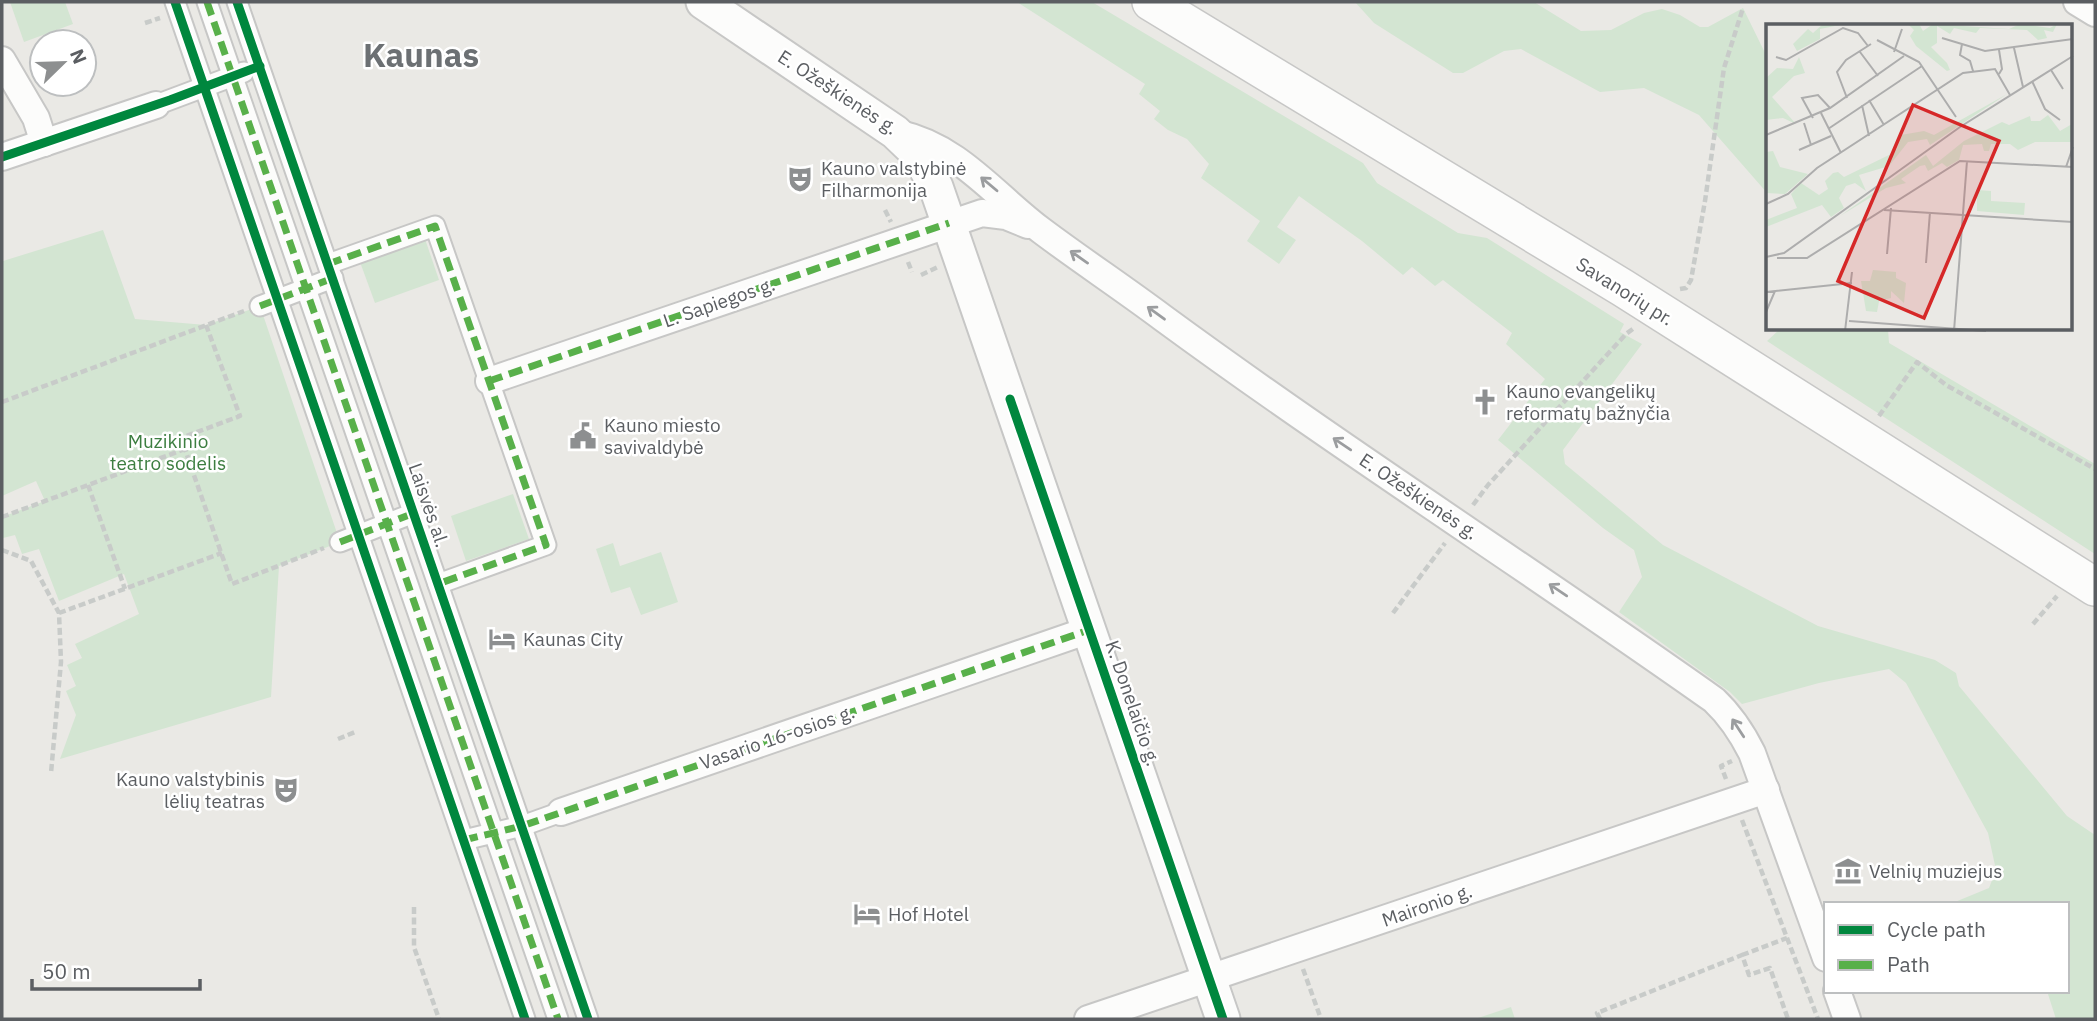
<svg xmlns="http://www.w3.org/2000/svg" width="2097" height="1021" font-family="'IBM Plex Sans',sans-serif">
  <style>
    .green { fill: #d3e5d2 }
    .lines { fill: none; stroke-linecap: round; stroke-linejoin: round }
    .pedestrian-casing { stroke: #c7c7c6; stroke-width: 23 }
    .minor-casing { stroke: #c7c7c6; stroke-width: 30 }
    .tertiary-casing { stroke: #c7c7c6; stroke-width: 37 }
    .secondary-casing { stroke: #c7c7c6; stroke-width: 40 }
    .path { stroke: #c8cbc9; stroke-width: 4.5; stroke-dasharray: 7 3.5; stroke-linecap: butt }
    .pedestrian { stroke: #fcfcfb; stroke-width: 19 }
    .minor { stroke: #fcfcfb; stroke-width: 26 }
    .tertiary { stroke: #fcfcfb; stroke-width: 33 }
    .secondary { stroke: #fcfcfb; stroke-width: 37 }
    .quiet { stroke: #58b04a; stroke-width: 7; stroke-dasharray: 14 7; stroke-linecap: butt }
    .cycleway-casing { stroke: #fff; stroke-width: 13 }
    .cycleway { stroke: #00873e; stroke-width: 9 }
    .oneway { stroke: #9b9d9f }
    .labels { text-anchor: middle; stroke-width: 5; stroke-linejoin: round; paint-order: stroke }
    .street-label { font-size: 19px; fill: #5b5e62; stroke: #fff }
    .poi-label { font-size: 19px; fill: #5b5e62; stroke: #fff; text-anchor: start }
    .park-label { font-size: 19px; fill: #3d7e41; stroke: #fff }
    .town-label { font-size: 33px; font-weight: bold; fill: #6c7073; stroke: #fff }
    .inset-road { fill: none; stroke: #adadad; stroke-width: 2 }
    .view { fill: #d62828; fill-opacity: 0.15; stroke: #d62828; stroke-width: 3.5 }
    .inset-edge { fill: none; stroke: #5b5e62; stroke-width: 3.5 }
  </style>
  <rect width="100%" height="100%" fill="#eae9e5"/>
  <!-- green -->
  <g class="green">
    <polygon points="10,2 65,2 73,24 24,42"/>
    <polygon points="1017,2 1092,2 1363,163 1377,183 1458,233 1487,238 1624,324 1620,332 1642,344 1563,450 1565,464 1663,545 1818,626 1935,660 1956,673 1959,686 2067,816 2095,835 2095,1019 2056,1019 2047,991 2067,991 2067,904 1950,904 1989,888 1996,870 1988,833 1906,683 1889,669 1819,683 1742,704 1730,692 1619,612 1642,577 1634,550 1603,528 1498,440 1545,379 1506,344 1512,333 1443,280 1435,286 1412,267 1403,275 1362,241 1299,196 1277,227 1296,240 1279,264 1247,241 1260,221 1201,178 1209,164 1187,139 1168,130 1154,119 1160,111 1139,94 1145,84"/>
    <polygon points="1355,2 1534,2 1581,31 1611,30 1644,13 1662,9 1680,15 1700,27 1708,27 1743,8 1768,59 1768,194 1699,115 1644,88 1600,92 1521,49 1504,51 1463,73 1453,73 1374,23"/>
    <polygon points="103,230 135,319 206,325 260,306 340,542 279,566 271,697 60,759 76,715 66,691 76,686 67,665 82,658 75,644 139,614 124,574 59,601 39,549 22,554 15,535 3,538 2,517 45,501 36,481 2,496 2,263 3,261"/>
    <polygon points="425,239 439,280 375,303 360,262"/>
    <polygon points="1780,329 1888,329 1889,343 2095,464 2095,554 1767,341"/>
    <polygon points="513,494 529,539 466,561 451,516"/>
    <polygon points="613,543 620,566 661,552 678,602 641,615 630,587 611,593 596,549"/>
    <polygon points="1511,1007 1515,1019 1475,1019"/>
  </g>
  <g class="lines">
    <!-- pedestrian casing -->
    <g class="pedestrian-casing">
      <g id="pedestrian">
        <polyline points="175,2 525,1019"/>
        <polyline points="207,2 558,1019"/>
        <polyline points="237,2 588,1019"/>
        <polyline points="156,105 244,72"/>
        <polyline points="328,264 435,226 546,545 438,584"/>
        <polyline points="260,306 333,278"/>
        <polyline points="340,542 414,513"/>
        <polyline points="464,840 522,826 561,812"/>
      </g>
    </g>
    <!-- minor casing -->
    <g class="minor-casing">
      <g id="minor">
        <polyline points="2077,2 2095,13"/>
        <polyline points="2,60 36,118 44,143"/>
        <path d="M900,134C959,147 996,197 1042,231C1082,261 1123,288 1163,318C1343,450 1532,571 1714,700C1731,716 1742,733 1752,753L1826,958"/>
        <polyline points="2,157 156,105"/>
        <polyline points="489,381 982,213 1006,216 1028,225"/>
        <polyline points="561,812 1089,630"/>
        <polyline points="1837,991 1847,1019"/>
        <polyline points="1088,1019 1766,790"/>
      </g>
    </g>
    <!-- tertiary casing -->
    <g class="tertiary-casing">
      <polyline id="tertiary" points="703,2 895,132 918,154 936,187 1223,1019"/>
    </g>
    <!-- secondary casing -->
    <g class="secondary-casing">
      <polyline id="secondary" points="1151,2 1623,288 2095,587"/>
    </g>
    <!-- path -->
    <g class="path">
      <polyline points="145,23 160,18"/>
      <polyline points="885,210 891,222"/>
      <polyline points="908,262 912,272"/>
      <polyline points="921,275 938,267"/>
      <polyline points="1680,289 1686,288 1691,280 1705,201 1724,68 1743,8"/>
      <polyline points="206,325 240,416 181,438 232,584 324,548"/>
      <polyline points="2,402 244,311"/>
      <polyline points="1879,416 1917,362 1946,385 2095,469"/>
      <polyline points="88,485 125,589"/>
      <polyline points="1473,505 1488,485 1626,334 1634,328"/>
      <polyline points="2,517 185,449"/>
      <polyline points="2,550 31,561 59,613 61,662 51,773"/>
      <polyline points="59,613 222,553"/>
      <polyline points="1393,613 1445,543"/>
      <polyline points="2033,624 2057,596"/>
      <polyline points="338,739 355,732"/>
      <polyline points="1726,779 1721,766 1732,761"/>
      <polyline points="1742,820 1818,1019"/>
      <polyline points="414,907 414,947 439,1019"/>
      <polyline points="1742,955 1787,938"/>
      <polyline points="1303,969 1321,1019"/>
      <polyline points="1600,1019 1597,1013 1742,955 1749,975 1770,968 1788,1019"/>
    </g>
    <!-- pedestrian -->
    <use href="#pedestrian" class="pedestrian"/>
    <!-- minor -->
    <use href="#minor" class="minor"/>
    <!-- tertiary -->
    <use href="#tertiary" class="tertiary"/>
    <!-- secondary -->
    <use href="#secondary" class="secondary"/>
    <!-- quiet -->
    <g class="quiet">
      <polyline points="207,2 558,1019"/>
      <polyline points="328,264 435,226 546,545 438,584"/>
      <polyline points="260,306 333,278"/>
      <polyline points="489,381 949,223"/>
      <polyline points="340,542 414,513"/>
      <polyline points="464,840 522,826 1089,630"/>
    </g>
    <!-- cycleway casing -->
    <g class="cycleway-casing">
      <g id="cycleway">
        <polyline points="175,2 525,1019"/>
        <polyline points="237,2 588,1019"/>
        <polyline points="2,157 170,100 260,66"/>
        <polyline points="1010,399 1223,1019"/>
      </g>
    </g>
    <!-- cycleway -->
    <use href="#cycleway" class="cycleway"/>
  </g>
  <!-- one-way arrows -->
  <defs><path id="oneway-shaft" d="M-6 0H5M1.5-3L5.5 0L1.5 3" fill="none" stroke-width="1.6" stroke-linecap="round" stroke-linejoin="round" transform="scale(1.75)"/></defs>
  <g class="oneway">
    <use href="#oneway-shaft" transform="translate(989 184) rotate(-140)"/>
    <use href="#oneway-shaft" transform="translate(1079 257) rotate(-145)"/>
    <use href="#oneway-shaft" transform="translate(1156 313) rotate(-144)"/>
    <use href="#oneway-shaft" transform="translate(1342 444) rotate(-146)"/>
    <use href="#oneway-shaft" transform="translate(1558 590) rotate(-146)"/>
    <use href="#oneway-shaft" transform="translate(1738 728) rotate(-123)"/>
  </g>
  <!-- icons -->
  <defs>
    <g id="theatre-bare" transform="scale(2.1)"><path d="M-5-5.5Q0-4 5-5.5V0Q5 5 0 6Q-5 5-5 0ZM-3.3-2.5H-1v1.5H-3.3ZM1-2.5H3.3v1.5H1ZM-2.8 1Q0 5.5 2.8 1Z" fill="#8d8f90" stroke="#fff" stroke-width="2.5" paint-order="stroke"/></g>
    <g id="church-bare" transform="scale(2.1)"><path d="M-1.2-6h2.4v3.5h3.3v2.4h-3.3V6h-2.4V-.1h-3.3v-2.4h3.3Z" fill="#8d8f90" stroke="#fff" stroke-width="2.5" paint-order="stroke"/></g>
    <g id="civic-bare" transform="scale(2.1)"><path d="M-.6-6.5H3V-4.5H.6V-3L4-1V1h2V6H-6V1h2V-1L-.6-3ZM-1.2 2.5V6h2.4V2.5Z" fill="#8d8f90" stroke="#fff" stroke-width="2.5" paint-order="stroke"/></g>
    <g id="hotel-bare" transform="scale(2.1)"><path d="M-6-4.5h1.5V1H6V5H4.5V3h-9V5H-6ZM-4 0a1.8 1.8 0 1 1 3.6 0ZM.5 0V-2.5h3Q6-2.5 6 0Z" fill="#8d8f90" stroke="#fff" stroke-width="2.5" paint-order="stroke"/></g>
    <g id="museum-bare" transform="scale(2.1)"><path d="M0-6L6-3V-2H-6V-3ZM-5-1h2V3h-2ZM-1-1h2V3h-2ZM3-1h2V3H3ZM-6 4H6V6H-6Z" fill="#8d8f90" stroke="#fff" stroke-width="2.5" paint-order="stroke"/></g>
  </defs>
  <g fill-rule="evenodd">
    <use href="#theatre-bare" x="800" y="179"/>
    <use href="#church-bare" x="1485" y="402"/>
    <use href="#civic-bare" x="583" y="436"/>
    <use href="#hotel-bare" x="502" y="639"/>
    <use href="#theatre-bare" x="286" y="790"/>
    <use href="#museum-bare" x="1848" y="871"/>
    <use href="#hotel-bare" x="867" y="914"/>
  </g>
  <g class="labels">
    <!-- street labels -->
    <g class="street-label">
      <text transform="translate(838 92) rotate(33)" y="7">E. Ožeškienės g.</text>
      <text transform="translate(1625 291) rotate(32)" y="7">Savanorių pr.</text>
      <text transform="translate(719 302) rotate(-19)" y="7">L. Sapiegos g.</text>
      <text transform="translate(1419 496) rotate(34)" y="7">E. Ožeškienės g.</text>
      <text transform="translate(429 505) rotate(71)" y="7">Laisvės al.</text>
      <text transform="translate(1133 703) rotate(71)" y="7">K. Donelaičio g.</text>
      <text transform="translate(777 737) rotate(-19)" y="7">Vasario 16-osios g.</text>
      <text transform="translate(1427 905) rotate(-19)" y="7">Maironio g.</text>
    </g>
    <!-- poi labels -->
    <g class="poi-label">
      <text x="821" y="175">Kauno valstybinė<tspan x="821" dy="22">Filharmonija</tspan></text>
      <text x="1506" y="398">Kauno evangelikų<tspan x="1506" dy="22">reformatų bažnyčia</tspan></text>
      <text x="604" y="432">Kauno miesto<tspan x="604" dy="22">savivaldybė</tspan></text>
      <text x="523" y="646">Kaunas City</text>
      <text x="265" y="786" text-anchor="end">Kauno valstybinis<tspan x="265" dy="22">lėlių teatras</tspan></text>
      <text x="1869" y="878">Velnių muziejus</text>
      <text x="888" y="921">Hof Hotel</text>
    </g>
    <!-- park labels -->
    <g class="park-label">
      <text x="168" y="448">Muzikinio<tspan x="168" dy="22">teatro sodelis</tspan></text>
    </g>
    <!-- town labels -->
    <g class="town-label">
      <text x="421" y="67">Kaunas</text>
    </g>
  </g>
  <!-- overview -->
  <g transform="translate(1766 24)">
    <rect width="306" height="306" fill="#eae9e5"/>
    <path d="M57,0L74,1L54,5V15L31,27L27,20L42,5L47,9ZM142,0H153L157,7L167,0L243,5L254,0L284,4L291,0L287,8L278,6L281,14L272,16L261,6L214,4L210,9L188,4L184,10L171,2V19L165,23L181,39L184,46L181,47L150,22L144,12L148,6ZM33,33L39,49L28,52L6,73L30,100L17,94L0,96V54L11,44L27,45ZM241,70L164,121L161,115L142,118L123,142L93,151L100,167L89,159L80,162L73,174L78,184L65,193L56,181L0,203V196L31,184L25,170L35,159L53,171L62,165L59,157L67,149L72,148L78,153L123,131L131,125L135,111L158,107L168,111ZM282,91L294,107L306,100V118H269L252,126L244,120H225L223,127H218L216,120L197,121L193,136L181,143L176,139L162,147L159,141L154,142L135,155L140,159L120,164L74,192L160,131L167,142L198,117L236,98L243,101L264,92L265,97H274ZM7,127L14,143L42,150L19,170L0,169V128ZM211,166L225,167V177L259,179L258,191L211,187ZM107,246L130,248V254L140,259L138,279L125,267V274L116,276L114,272L111,288L100,287L95,257H104Z" fill="#d3e5d2"/>
    <path class="inset-road" d="M176,14L219,27L307,15M111,16L153,38L190,93M196,20L194,31L204,37L207,47M248,24L257,63M233,26L236,45L233,50M94,28L112,52M128,28L136,5M10,33L20,36L77,4L92,9L102,22M285,46L297,65M266,57L279,85L294,96M81,74L71,48L80,36L105,20M103,76L118,101M96,81L103,112M55,89L75,129M47,94L36,74L52,71L64,84M38,99L45,121M62,105L156,42M0,111L64,84L138,32M33,126L65,112M300,143L307,123M0,180L22,170L51,144L197,49L229,45L244,71M118,186L307,198M121,230L125,184M0,233L18,229L194,103L307,32M11,234H41L194,137L307,143M160,239L164,188M0,268L86,259M0,288L9,267M83,297L220,307M79,307L86,248M188,307L201,137"/>
    <path class="view" d="M147,81L233,117L158,294L72,257Z"/>
    <rect width="306" height="306" class="inset-edge"/>
  </g>
  <!-- border -->
  <rect width="2097" height="1021" fill="none" stroke="#5b5e62" stroke-width="7"/>
  <!-- legend -->
  <rect x="1824" y="902" width="245" height="91" fill="#ffffff" stroke="#bdbfc0" stroke-width="2"/>
  <rect x="1838" y="925" width="35" height="10" fill="#00873e" stroke="#bdbfc0" stroke-width="2"/>
  <text x="1887" y="937" font-size="21" fill="#5b5e62">Cycle path</text>
  <rect x="1838" y="960" width="35" height="10" fill="#58b04a" stroke="#bdbfc0" stroke-width="2"/>
  <text x="1887" y="972" font-size="21" fill="#5b5e62">Path</text>
  <!-- north arrow -->
  <g transform="translate(63 63) rotate(67)"><circle r="33" fill="#ffffff" stroke="#bdbfc0" stroke-width="2"/>
  <path d="M0-5L12 26L0 18L-12 26Z" fill="#8d8f90"/>
  <text y="-10" font-size="19" font-weight="bold" text-anchor="middle" fill="#5b5e62">N</text>
  </g>
  <!-- scale -->
  <path d="M32 979v10h168v-10" fill="none" stroke="#5b5e62" stroke-width="3.5"/>
  <text x="42" y="979" font-size="21" fill="#5b5e62" stroke="#ffffff" stroke-width="5" paint-order="stroke">50 m</text>
</svg>
